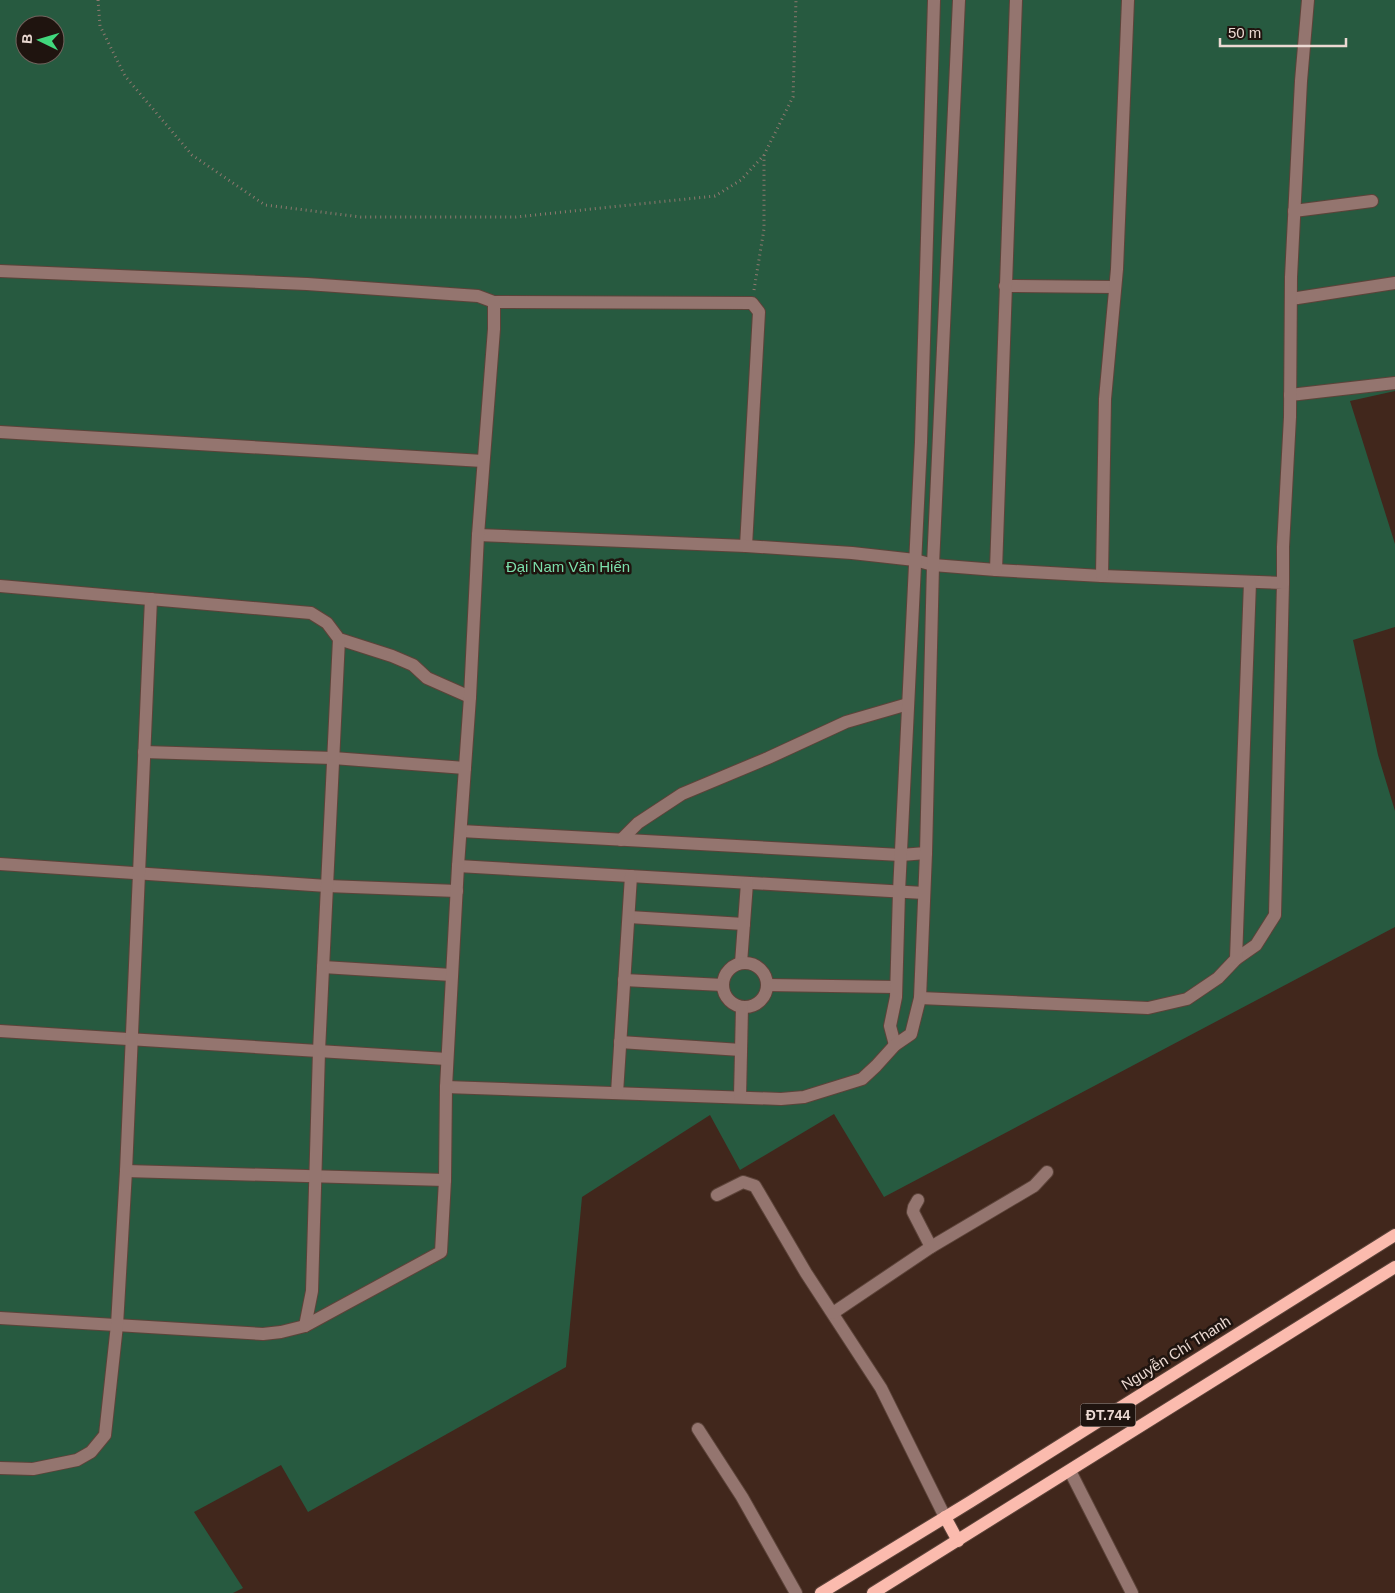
<svg xmlns="http://www.w3.org/2000/svg" width="1395" height="1593" font-family="Arial,sans-serif">
  <style>
    .green { fill: #275a40; fill-rule: evenodd }
    .lines { fill: none; stroke-linecap: round; stroke-linejoin: round }
    .minor-casing { stroke: #5c4339; stroke-width: 14 }
    .major-casing { stroke: #5c4339; stroke-width: 14 }
    .path { stroke: #8f786f; stroke-width: 3; stroke-dasharray: 1 4; stroke-linecap: butt }
    .minor { stroke: #94756f; stroke-width: 12 }
    .major { stroke: #fbbbae; stroke-width: 12 }
    .labels { text-anchor: middle; stroke-width: 5; stroke-linejoin: round; paint-order: stroke }
    .shield { fill: #1f140f; stroke: #ae9e98; stroke-width: 1 }
    .shield-label { font-size: 14px; font-weight: bold; fill: #ebd9d2 }
    .park-label { font-size: 15px; fill: #7cdfab; stroke: #1f140f }
    .street-label { font-size: 15px; fill: #ebd9d2; stroke: #1f140f }
  </style>
  <rect width="100%" height="100%" fill="#41271c"/>
  <!-- green -->
  <path class="green" d="M0,0H1395V391L1350,401L1395,544V627L1353,640L1378,755L1395,811V927L884,1197L834,1114L740,1170L710,1115L582,1197L566,1367L308,1512L281,1465L194,1512L243,1588L233,1593H0ZM25,25H55V55H25Z"/>
  <g class="lines">
    <!-- minor casing -->
    <g class="minor-casing">
      <g id="minor">
        <polyline points="1294,211 1372,201"/>
        <polyline points="0,271 307,284 478,296 494,302 752,303 759,312 746,546"/>
        <polyline points="1005,286 1115,287"/>
        <polyline points="1291,299 1395,283"/>
        <polyline points="1290,395 1395,383"/>
        <polyline points="0,432 483,461"/>
        <polyline points="478,535 746,546 852,553 915,560 933,565 996,570 1102,576 1283,583 1275,915 1256,945 1236,959 1218,978 1187,999 1148,1008 920,998"/>
        <polyline points="996,570 1016,0"/>
        <polyline points="1102,576 1105,399 1117,269 1128,0"/>
        <polyline points="1283,583 1283,547 1290,417 1291,277 1301,81 1308,0"/>
        <polyline points="0,586 311,613 327,623 339,639 392,656 413,665 427,678 470,697"/>
        <polyline points="144,752 333,758 465,768"/>
        <polyline points="461,831 901,855 926,853"/>
        <polyline points="621,840 638,823 682,794 768,758 846,722 908,704"/>
        <polyline points="0,864 327,886 457,891"/>
        <polyline points="458,866 924,893"/>
        <polyline points="629,917 744,924"/>
        <polyline points="1236,959 1250,582"/>
        <polyline points="741,963 747,883"/>
        <circle cx="745" cy="985" r="22"/>
        <polyline points="323,967 452,975"/>
        <polyline points="624,980 723,985"/>
        <polyline points="767,985 896,987"/>
        <polyline points="0,1031 447,1059"/>
        <polyline points="620,1042 741,1050"/>
        <polyline points="895,1045 890,1026 896,997 899,892 921,442 934,0"/>
        <polyline points="446,1087 781,1099 804,1097 862,1079 876,1066 895,1045 911,1034 920,998 926,853 933,565 959,0"/>
        <polyline points="617,1093 631,876"/>
        <polyline points="740,1097 742,1007"/>
        <polyline points="126,1171 445,1180"/>
        <polyline points="717,1195 743,1182 755,1186 806,1273 881,1388 945,1517"/>
        <polyline points="918,1200 914,1207 913,1212 931,1247"/>
        <polyline points="833,1313 931,1247 1034,1186 1047,1172"/>
        <polyline points="0,1318 263,1334 281,1332 305,1326 441,1252 445,1180 446,1087 458,866 470,697 478,535 494,329 494,302"/>
        <polyline points="305,1326 312,1291 319,1051 339,639"/>
        <polyline points="698,1429 742,1497 796,1593"/>
        <polyline points="0,1468 33,1469 77,1460 91,1452 105,1435 117,1325 126,1171 151,599"/>
        <polyline points="1070,1471 1132,1593"/>
      </g>
    </g>
    <!-- major casing -->
    <g class="major-casing">
      <g id="major">
        <polyline points="945,1517 958,1541"/>
        <polyline points="821,1593 970,1502 1395,1235"/>
        <polyline points="873,1593 1395,1267"/>
      </g>
    </g>
    <!-- path -->
    <g class="path">
      <polyline points="98,0 100,26 125,76 192,155 265,205 361,217 516,217 715,196 741,180 764,155 793,97 796,0"/>
      <polyline points="754,290 764,229 764,155"/>
    </g>
    <!-- minor -->
    <use href="#minor" class="minor"/>
    <!-- major -->
    <use href="#major" class="major"/>
  </g>
  <g class="labels">
    <!-- shield labels -->
    <rect class="shield" x="1080.5" y="1403.5" width="55" height="23" rx="4"/>
    <g class="shield-label">
      <text x="1108" y="1420">ĐT.744</text>
    </g>
    <!-- park labels -->
    <g class="park-label">
      <text x="568" y="572">Đại Nam Văn Hiến</text>
    </g>
    <!-- street labels -->
    <g class="street-label">
      <text transform="translate(1176 1353) rotate(-32)" y="5">Nguyễn Chí Thanh</text>
    </g>
  </g>
  <!-- north arrow -->
  <g transform="translate(40 40) rotate(275)"><circle r="24" fill="#1f140f" stroke="#71635d"/>
  <path d="M0-4L9 19L0 12L-9 19Z" fill="#41d77c"/>
  <text y="-8" font-size="14" font-weight="bold" text-anchor="middle" fill="#ebd9d2">B</text>
  </g>
  <!-- scale -->
  <path d="M1220 38v8h126v-8" fill="none" stroke="#ebd9d2" stroke-width="2.5"/>
  <text x="1228" y="38" font-size="15" fill="#ebd9d2" stroke="#1f140f" stroke-width="4" paint-order="stroke">50 m</text>
</svg>
